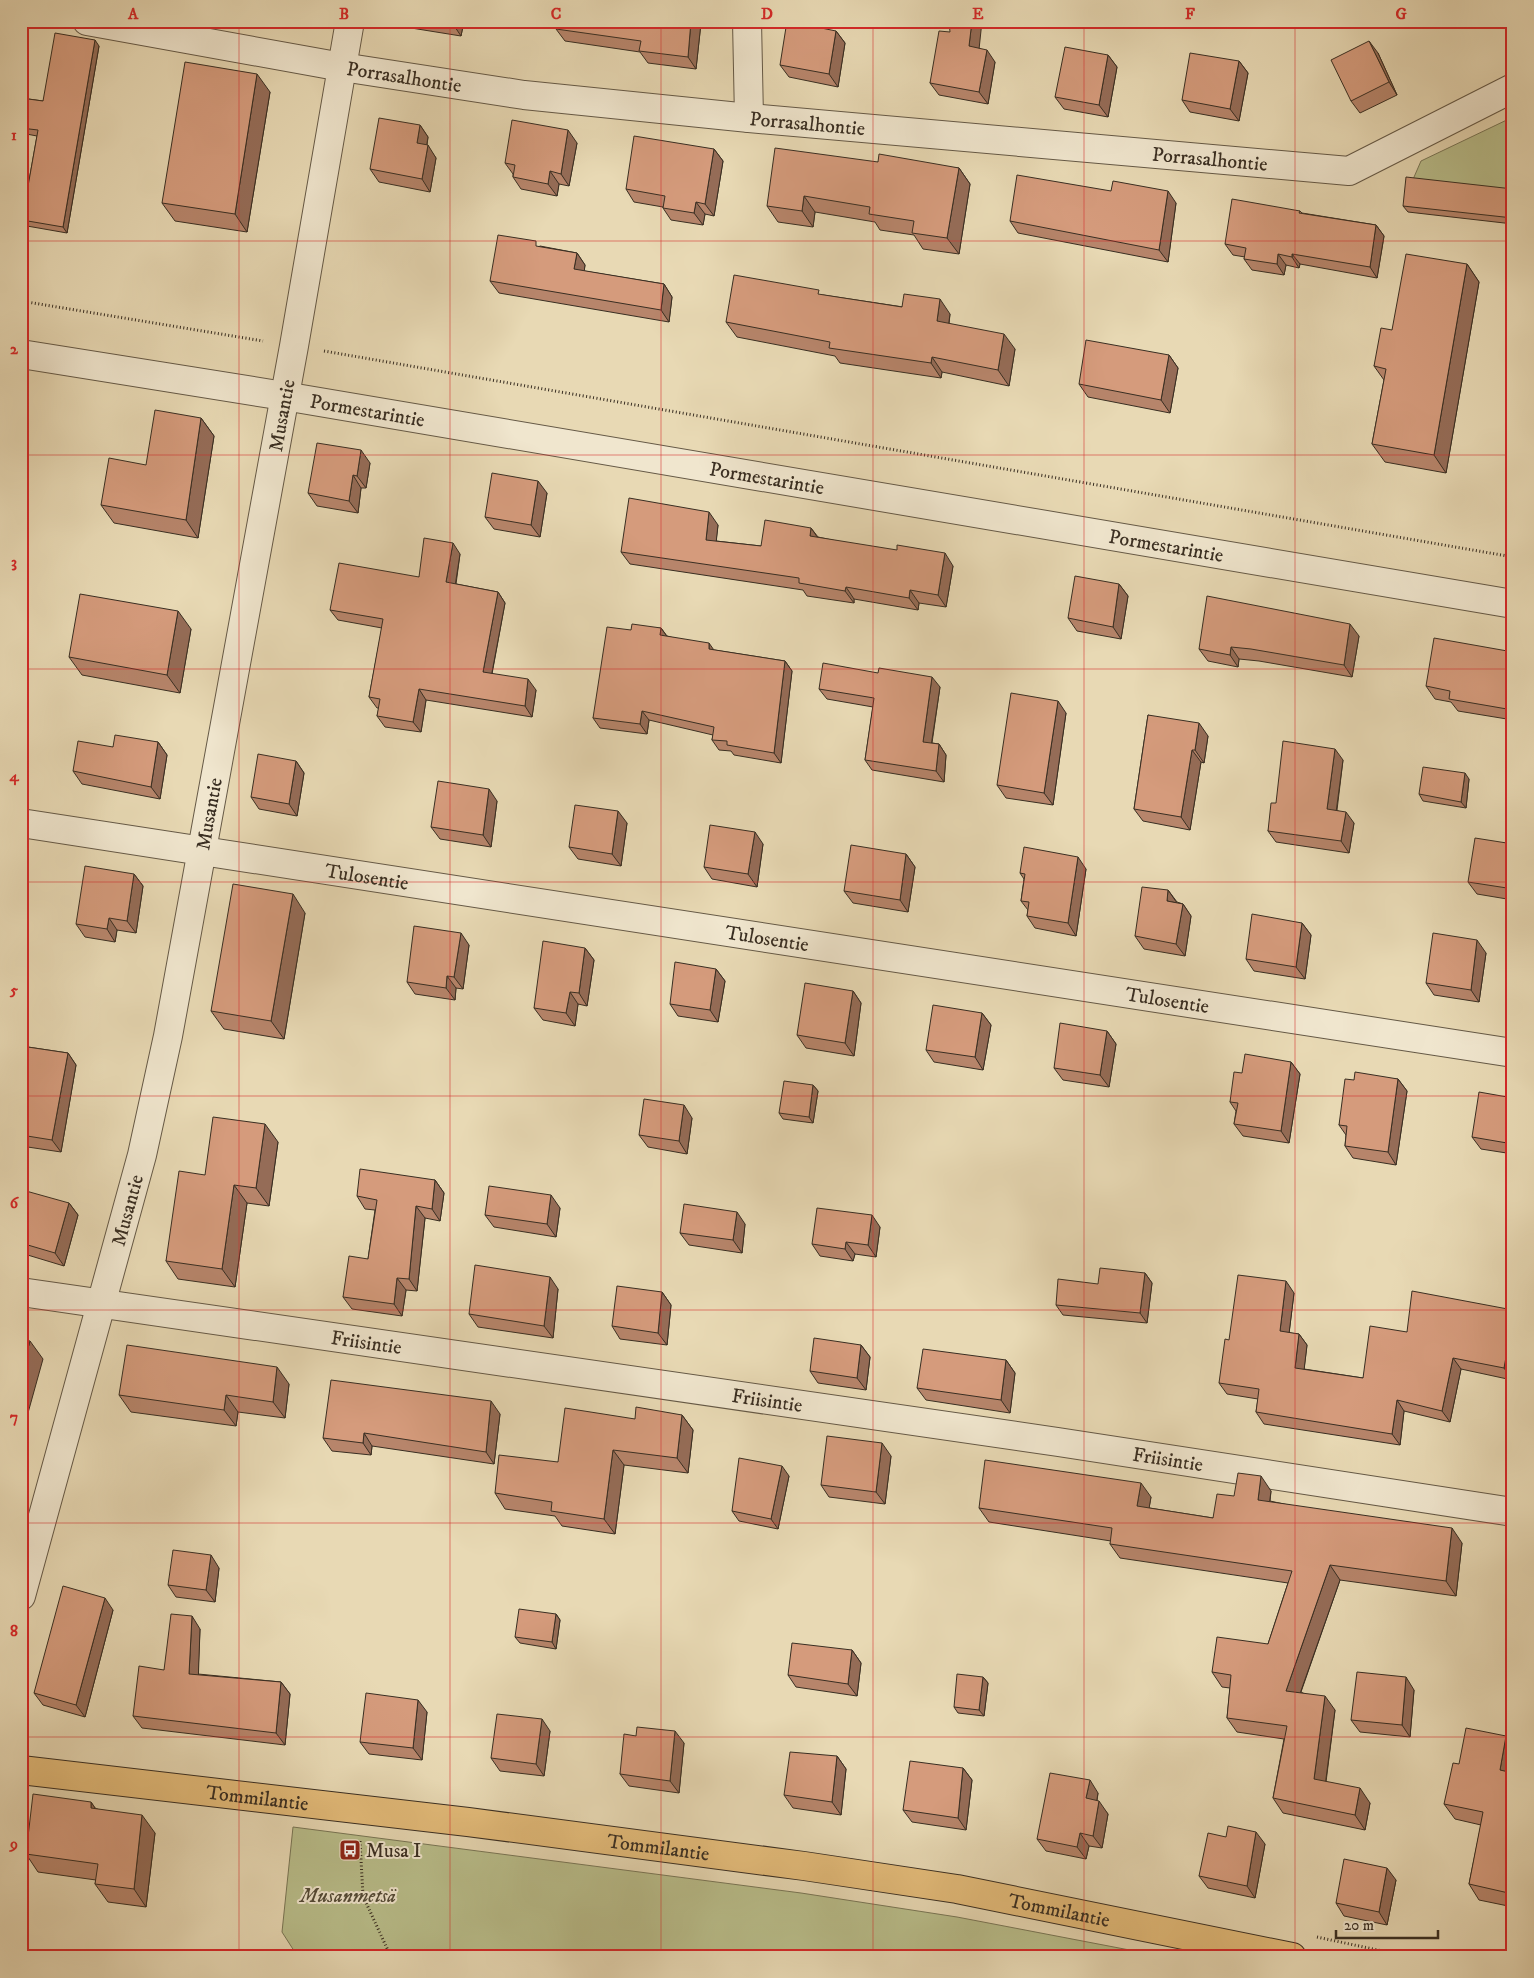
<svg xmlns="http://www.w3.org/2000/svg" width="1534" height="1978" font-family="'IM FELL DW Pica',serif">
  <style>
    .green { fill: #b9be8b; stroke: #797656 }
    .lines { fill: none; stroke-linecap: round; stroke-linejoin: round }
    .minor-casing { stroke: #655946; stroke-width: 30 }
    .major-casing { stroke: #392e22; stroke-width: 30 }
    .path { stroke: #392e22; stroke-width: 3; stroke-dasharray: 1 2.5; stroke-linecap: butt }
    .minor { stroke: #f0e6ce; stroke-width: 28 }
    .major { stroke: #e4bc7a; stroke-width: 28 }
    .wall { fill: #b7856b; stroke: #392e22 }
    .shaded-wall { fill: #956c57; stroke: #392e22 }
    .building { fill: #d59b7c; stroke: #392e22 }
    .grid { fill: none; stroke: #d62828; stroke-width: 1; stroke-opacity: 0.55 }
    .labels { text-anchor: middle; stroke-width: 4; stroke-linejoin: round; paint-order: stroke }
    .street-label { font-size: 20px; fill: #392e22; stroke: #f0e6ce }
    .poi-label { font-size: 20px; fill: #392e22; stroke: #f0e6ce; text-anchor: start }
    .park-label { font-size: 20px; font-style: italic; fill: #534b37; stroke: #f0e6ce }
    .neatline { fill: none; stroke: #d62828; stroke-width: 2 }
    .grid-label { font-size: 16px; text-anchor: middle; font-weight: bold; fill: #d62828 }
  </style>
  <rect width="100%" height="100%" fill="#e8d9b4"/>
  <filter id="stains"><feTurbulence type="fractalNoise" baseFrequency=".004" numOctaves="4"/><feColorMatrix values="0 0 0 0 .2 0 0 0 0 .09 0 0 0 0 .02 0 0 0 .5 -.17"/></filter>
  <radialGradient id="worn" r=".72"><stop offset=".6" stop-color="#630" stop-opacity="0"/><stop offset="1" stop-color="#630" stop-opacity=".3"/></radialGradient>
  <!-- green -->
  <g class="green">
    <polygon points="1513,117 1513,193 1411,184 1421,161"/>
    <polygon points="293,1827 801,1893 957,1917 1166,1957 298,1957 282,1932"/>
  </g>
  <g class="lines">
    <!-- minor casing -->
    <g class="minor-casing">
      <g id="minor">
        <path id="s1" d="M87,21L342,67L524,95L749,118L1349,171L1513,88"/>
        <polyline points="747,21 749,118"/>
        <path id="s2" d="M21,354L284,396L1513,604"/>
        <path id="s3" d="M21,823L1513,1053"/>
        <path id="s4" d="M21,1292L1058,1442L1513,1512"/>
        <path id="s5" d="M21,1596L142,1155L168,1036L294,346L350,21"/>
      </g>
    </g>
    <!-- major casing -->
    <g class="major-casing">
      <g id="major">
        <path id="s6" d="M21,1770L468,1822L804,1866L957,1889L1292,1957"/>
      </g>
    </g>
    <!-- path -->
    <g class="path">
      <polyline points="21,301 263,341"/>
      <polyline points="324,351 1513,557"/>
      <polyline points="360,1841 363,1896 391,1957"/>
      <polyline points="1317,1937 1410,1957"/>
    </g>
    <!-- minor -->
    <use href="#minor" class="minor"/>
    <!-- major -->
    <use href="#major" class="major"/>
  </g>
  <!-- wall -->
  <g class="wall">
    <polygon points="401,21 464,21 461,36 405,27"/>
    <polygon points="557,21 700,21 701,23 696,69 648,63 640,52 565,41 556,29"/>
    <polygon points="836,31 845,43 838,87 789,77 780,65"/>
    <polygon points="950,32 979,48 995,62 988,104 939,95 930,83"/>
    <polygon points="99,46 67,233 27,226 22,220 37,136 21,133 21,98 43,101"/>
    <polygon points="1378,53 1397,95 1360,113 1351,101"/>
    <polygon points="1108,55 1117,67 1108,117 1064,109 1055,97"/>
    <polygon points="1239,61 1248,73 1239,121 1190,112 1182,100"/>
    <polygon points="270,92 247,232 175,221 162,203"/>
    <polygon points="420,125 428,137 427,145 436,158 430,192 379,182 370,169"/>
    <polygon points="577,143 569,186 559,184 557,196 521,189 513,177 513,174 505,163"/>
    <polygon points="714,149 723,161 714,216 705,214 703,225 671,220 663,208 663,207 634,202 626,189"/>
    <polygon points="878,162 959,168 970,184 959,254 923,249 914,235 880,230 875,222 815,212 813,227 778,222 767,206"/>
    <polygon points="1513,189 1513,224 1408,212 1403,206"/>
    <polygon points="1176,203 1168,262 1018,233 1010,221"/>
    <polygon points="1300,211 1302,213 1376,225 1384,236 1377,278 1300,264 1299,268 1286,265 1284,275 1252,270 1244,259 1245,257 1233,255 1225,244"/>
    <polygon points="540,246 577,253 585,265 584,271 664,284 672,297 669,322 499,293 490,281"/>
    <polygon points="1467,264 1479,282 1446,473 1385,462 1372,444 1384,380 1374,366 1392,330"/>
    <polygon points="823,295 950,314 949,324 1015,349 1009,386 942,372 941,378 840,363 835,356 737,337 726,322"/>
    <polygon points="1169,355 1178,368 1170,413 1088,397 1079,384"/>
    <polygon points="201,418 214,436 198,538 114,523 101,505"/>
    <polygon points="370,463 366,488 361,488 358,513 317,506 308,493"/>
    <polygon points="547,493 540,537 494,529 485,517"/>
    <polygon points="718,525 716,541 761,546 811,528 818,537 953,566 946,607 919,603 918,610 854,599 854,603 807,596 803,590 630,564 621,552"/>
    <polygon points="460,554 456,584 498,592 505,603 492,674 536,690 532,717 426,700 421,732 385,727 377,716 379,708 377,708 369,697 382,628 338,620 330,610 419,577"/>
    <polygon points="1119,584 1128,596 1121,639 1077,631 1068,618"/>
    <polygon points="661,628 667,636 714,650 785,661 792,671 781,763 734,755 731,751 719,750 712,740 713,735 649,720 647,734 600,728 593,718 631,630"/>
    <polygon points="191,629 180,693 82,675 69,657"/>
    <polygon points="1359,636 1352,677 1259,661 1239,659 1238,667 1208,661 1199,649"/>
    <polygon points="1513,652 1513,720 1458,711 1451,702 1435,699 1426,686"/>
    <polygon points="940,687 932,743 939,744 946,755 944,782 872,770 865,760 873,707 827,699 819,689"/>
    <polygon points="1066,713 1053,805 1006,798 997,785"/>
    <polygon points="1148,715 1208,736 1204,763 1201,762 1190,830 1143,821 1134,809"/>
    <polygon points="158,742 167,755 160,799 82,784 73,771 113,747"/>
    <polygon points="1343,760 1337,810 1354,823 1349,853 1276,842 1268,831 1276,803"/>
    <polygon points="296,761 304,773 297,816 259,809 251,797"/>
    <polygon points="1469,779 1466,808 1423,801 1419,794"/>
    <polygon points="497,801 491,847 440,839 431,827"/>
    <polygon points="627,823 621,866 578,859 569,847"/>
    <polygon points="763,844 757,887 712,879 704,867"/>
    <polygon points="1513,844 1513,900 1477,894 1468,882"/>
    <polygon points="906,854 915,867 908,912 853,903 844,891"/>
    <polygon points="1086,869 1076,936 1035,928 1027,916 1028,910 1021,901 1024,879 1020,873"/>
    <polygon points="134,874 143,886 136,933 117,930 115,942 85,937 76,924"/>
    <polygon points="1168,890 1177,902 1183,904 1191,916 1185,956 1144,949 1135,936"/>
    <polygon points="305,913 284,1039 224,1029 211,1011"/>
    <polygon points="1302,923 1311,935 1305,979 1254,971 1246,959"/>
    <polygon points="469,945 463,989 456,988 455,1000 415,994 407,982"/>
    <polygon points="585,948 594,960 587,1006 578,1004 575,1026 543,1020 534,1008"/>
    <polygon points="1486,953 1479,1002 1434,995 1426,983"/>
    <polygon points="716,969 725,981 718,1022 678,1016 670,1004"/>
    <polygon points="853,991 861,1003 854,1056 806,1048 797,1035"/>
    <polygon points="982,1013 991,1025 983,1070 934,1062 926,1050"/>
    <polygon points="1107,1031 1116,1044 1109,1087 1063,1080 1054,1068"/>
    <polygon points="21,1046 68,1053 76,1065 61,1152 21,1146"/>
    <polygon points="1291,1062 1300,1074 1289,1143 1243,1136 1234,1124 1236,1111 1230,1102 1242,1073"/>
    <polygon points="1398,1079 1407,1091 1396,1165 1353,1158 1345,1146 1346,1135 1339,1125 1354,1080"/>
    <polygon points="813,1085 818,1091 813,1123 783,1119 779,1113"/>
    <polygon points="1513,1098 1513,1154 1481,1149 1472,1137"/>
    <polygon points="692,1118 687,1154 648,1147 639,1135"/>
    <polygon points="278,1142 269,1206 247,1203 235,1287 178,1279 166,1261 205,1175"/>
    <polygon points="435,1180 444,1193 440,1221 425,1218 417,1291 406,1290 402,1316 352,1309 343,1297 368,1259 375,1210 365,1209 357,1196"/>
    <polygon points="69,1203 78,1215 64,1266 21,1253 21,1210"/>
    <polygon points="560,1208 556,1237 494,1227 485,1215"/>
    <polygon points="745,1224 742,1253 689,1245 680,1233"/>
    <polygon points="880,1227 876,1257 855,1254 853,1261 820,1256 812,1244"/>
    <polygon points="1145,1273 1152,1283 1147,1323 1063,1315 1056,1305"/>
    <polygon points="558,1289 553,1338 478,1327 469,1314"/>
    <polygon points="662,1292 671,1305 667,1345 620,1339 612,1326"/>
    <polygon points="1294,1293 1289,1333 1299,1334 1307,1345 1304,1369 1363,1378 1407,1332 1513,1310 1512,1380 1461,1369 1450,1422 1404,1411 1400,1445 1264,1424 1256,1412 1258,1399 1227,1394 1219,1383"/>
    <polygon points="861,1345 870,1357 866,1390 818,1383 810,1371"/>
    <polygon points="1006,1360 1015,1373 1010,1413 926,1400 917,1388"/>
    <polygon points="289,1384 285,1418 238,1412 236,1426 131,1412 119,1395"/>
    <polygon points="500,1414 494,1464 372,1446 371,1455 332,1451 323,1438"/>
    <polygon points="682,1415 693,1430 688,1473 624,1465 615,1534 562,1526 555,1516 505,1509 495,1493 558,1462"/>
    <polygon points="891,1456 885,1504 829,1497 821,1485"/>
    <polygon points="789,1476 778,1529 739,1521 732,1511"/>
    <polygon points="1271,1491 1270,1501 1462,1543 1456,1596 1340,1580 1301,1692 1335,1710 1326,1782 1370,1803 1365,1830 1283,1813 1273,1798 1284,1739 1237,1732 1227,1718 1230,1688 1222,1687 1212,1672 1268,1644 1288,1583 1120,1558 1110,1544 1111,1541 989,1522 979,1508 1151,1497 1149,1508 1213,1518 1234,1496"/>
    <polygon points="219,1568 215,1602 176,1597 168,1585"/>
    <polygon points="113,1610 85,1717 43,1705 34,1693"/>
    <polygon points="556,1614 560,1620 556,1649 520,1643 515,1637"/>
    <polygon points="200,1629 198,1674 281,1682 290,1694 285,1745 142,1728 133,1716 164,1670"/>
    <polygon points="852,1650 861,1663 857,1696 796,1687 788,1675"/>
    <polygon points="983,1677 988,1683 984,1716 958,1713 954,1707"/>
    <polygon points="1414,1690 1410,1737 1360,1732 1351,1720"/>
    <polygon points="427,1712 422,1760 369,1754 360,1742"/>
    <polygon points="550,1731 544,1776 500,1771 491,1758"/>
    <polygon points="636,1736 684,1743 679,1793 629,1786 620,1774"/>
    <polygon points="1506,1736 1513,1745 1513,1907 1479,1900 1469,1884 1481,1825 1455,1819 1444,1804"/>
    <polygon points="837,1756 846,1769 841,1815 793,1808 784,1795"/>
    <polygon points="963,1768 972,1780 966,1830 912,1822 903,1810"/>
    <polygon points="1098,1793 1097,1801 1108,1814 1102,1848 1089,1846 1086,1859 1046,1851 1037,1839"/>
    <polygon points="91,1802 95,1808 155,1833 146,1907 108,1902 95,1884 96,1880 38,1872 26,1854"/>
    <polygon points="1226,1837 1265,1844 1255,1898 1208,1888 1199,1876"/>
    <polygon points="1396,1880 1387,1925 1344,1916 1336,1903"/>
  </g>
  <!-- shaded-wall -->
  <g class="shaded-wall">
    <polygon points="453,21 464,21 461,36 453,24"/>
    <polygon points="691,21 700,21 701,23 696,69 688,57"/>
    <polygon points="972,21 982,21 978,59 969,46"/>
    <polygon points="836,31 845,43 838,87 829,74"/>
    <polygon points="95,40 99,46 67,233 63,227"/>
    <polygon points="1369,41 1378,53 1397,95 1389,82"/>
    <polygon points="987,50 995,62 988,104 979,92"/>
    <polygon points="1108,55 1117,67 1108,117 1099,105"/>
    <polygon points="1239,61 1248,73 1239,121 1230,109"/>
    <polygon points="257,74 270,92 247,232 235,214"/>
    <polygon points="420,125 428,137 425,155 417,143"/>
    <polygon points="568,130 577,143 569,186 561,174"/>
    <polygon points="428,145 436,158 430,192 422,179"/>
    <polygon points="714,149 723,161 714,216 705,204"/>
    <polygon points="959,168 970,184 959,254 947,238"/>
    <polygon points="550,171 559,184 557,196 548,184"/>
    <polygon points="1168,191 1176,203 1168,262 1159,250"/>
    <polygon points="804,196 815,212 813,227 802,211"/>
    <polygon points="696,202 705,214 703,225 694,213"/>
    <polygon points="1376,225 1384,236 1377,278 1370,267"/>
    <polygon points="577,253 585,265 583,281 574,269"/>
    <polygon points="1278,254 1286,265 1284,275 1277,264"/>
    <polygon points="1292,254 1300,264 1299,268 1292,257"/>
    <polygon points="1467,264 1479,282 1446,473 1434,455"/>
    <polygon points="664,284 672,297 669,322 661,310"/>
    <polygon points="940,299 950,314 947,336 937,321"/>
    <polygon points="1004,334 1015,349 1009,386 998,370"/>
    <polygon points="1169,355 1178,368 1170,413 1161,400"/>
    <polygon points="932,357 942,372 941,378 931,363"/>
    <polygon points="201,418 214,436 198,538 186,520"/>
    <polygon points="361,450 370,463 366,488 357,476"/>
    <polygon points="353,475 361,488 358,513 349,501"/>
    <polygon points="538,481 547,493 540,537 531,525"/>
    <polygon points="709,512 718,525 715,553 706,540"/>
    <polygon points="811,528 820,541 810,536"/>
    <polygon points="453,543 460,554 454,593 446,582"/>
    <polygon points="945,553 953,566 946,607 938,595"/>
    <polygon points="1119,584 1128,596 1121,639 1113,627"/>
    <polygon points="846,587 854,599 854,603 845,591"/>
    <polygon points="910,590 919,603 918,610 909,598"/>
    <polygon points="498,592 505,603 490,683 483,672"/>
    <polygon points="178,611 191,629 180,693 167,675"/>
    <polygon points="1350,624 1359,636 1352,677 1344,665"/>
    <polygon points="661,628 668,638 660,635"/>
    <polygon points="709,643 716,653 709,649"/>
    <polygon points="1231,647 1239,659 1238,667 1230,655"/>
    <polygon points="785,661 792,671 781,763 774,753"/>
    <polygon points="1513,674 1513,716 1507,709"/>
    <polygon points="932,677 940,687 930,753 923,742"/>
    <polygon points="528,679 536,690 532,717 525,706"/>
    <polygon points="419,689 426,700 421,732 413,722"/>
    <polygon points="1058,701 1066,713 1053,805 1044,793"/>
    <polygon points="642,711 649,720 647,734 640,724"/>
    <polygon points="1199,723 1208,736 1204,763 1195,750"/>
    <polygon points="158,742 167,755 160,799 151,787"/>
    <polygon points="939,744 946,755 944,782 936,771"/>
    <polygon points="1335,749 1343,760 1335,820 1327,809"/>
    <polygon points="1192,750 1201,762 1190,830 1181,817"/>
    <polygon points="296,761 304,773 297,816 289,804"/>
    <polygon points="1465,773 1469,779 1466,808 1461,802"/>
    <polygon points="489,789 497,801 491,847 483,835"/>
    <polygon points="618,811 627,823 621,866 612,854"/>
    <polygon points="1346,812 1354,823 1349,853 1341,841"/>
    <polygon points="755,832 763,844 757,887 748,874"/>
    <polygon points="1513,846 1513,897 1507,888"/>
    <polygon points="906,854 915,867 908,912 900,900"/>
    <polygon points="1078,857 1086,869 1076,936 1068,923"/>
    <polygon points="134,874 143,886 136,933 127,921"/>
    <polygon points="1168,890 1177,903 1167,901"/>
    <polygon points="293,894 305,913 284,1039 271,1021"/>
    <polygon points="1183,904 1191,916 1185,956 1176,944"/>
    <polygon points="109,918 117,930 115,942 107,929"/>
    <polygon points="1302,923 1311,935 1305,979 1296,967"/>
    <polygon points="461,933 469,945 463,989 454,977"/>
    <polygon points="1477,940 1486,953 1479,1002 1471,990"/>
    <polygon points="585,948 594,960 587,1006 579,993"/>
    <polygon points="716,969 725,981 718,1022 710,1010"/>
    <polygon points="447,976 456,988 455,1000 446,988"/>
    <polygon points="853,991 861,1003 854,1056 845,1043"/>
    <polygon points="570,992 578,1004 575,1026 566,1013"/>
    <polygon points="982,1013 991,1025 983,1070 975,1057"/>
    <polygon points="1107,1031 1116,1044 1109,1087 1100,1075"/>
    <polygon points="68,1053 76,1065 61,1152 52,1140"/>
    <polygon points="1291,1062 1300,1074 1289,1143 1281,1131"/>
    <polygon points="1398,1079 1407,1091 1396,1165 1388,1152"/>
    <polygon points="813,1085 818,1091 813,1123 809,1117"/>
    <polygon points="684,1105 692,1118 687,1154 679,1141"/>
    <polygon points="265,1124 278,1142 269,1206 256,1188"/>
    <polygon points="435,1180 444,1193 440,1221 432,1209"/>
    <polygon points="234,1185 247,1203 235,1287 222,1269"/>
    <polygon points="551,1195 560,1208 556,1237 547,1224"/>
    <polygon points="69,1203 78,1215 64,1266 55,1253"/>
    <polygon points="416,1206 425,1218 417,1291 409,1279"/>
    <polygon points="737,1212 745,1224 742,1253 733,1240"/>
    <polygon points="872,1215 880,1227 876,1257 868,1245"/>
    <polygon points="846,1242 855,1254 853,1261 845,1249"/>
    <polygon points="1145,1273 1152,1283 1147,1323 1140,1313"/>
    <polygon points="550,1277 558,1289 553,1338 544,1326"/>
    <polygon points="397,1278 406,1290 402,1316 394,1304"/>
    <polygon points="1286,1281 1294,1293 1288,1342 1280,1331"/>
    <polygon points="662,1292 671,1305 667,1345 658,1333"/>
    <polygon points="1513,1318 1513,1377 1512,1380 1504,1368"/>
    <polygon points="1299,1334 1307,1345 1303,1379 1295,1368"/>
    <polygon points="30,1341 43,1359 21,1438 21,1374"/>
    <polygon points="861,1345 870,1357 866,1390 857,1378"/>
    <polygon points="1453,1358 1461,1369 1450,1422 1442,1411"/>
    <polygon points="1006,1360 1015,1373 1010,1413 1001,1400"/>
    <polygon points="277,1367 289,1384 285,1418 273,1402"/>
    <polygon points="226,1395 238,1412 236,1426 224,1410"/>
    <polygon points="1397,1400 1404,1411 1400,1445 1392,1434"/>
    <polygon points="491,1401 500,1414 494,1464 486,1452"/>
    <polygon points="682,1415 693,1430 688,1473 677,1458"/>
    <polygon points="364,1433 372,1446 371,1455 363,1443"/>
    <polygon points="882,1443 891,1456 885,1504 876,1492"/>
    <polygon points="613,1450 624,1465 615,1534 604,1519"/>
    <polygon points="782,1466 789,1476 778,1529 771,1519"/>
    <polygon points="1261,1476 1271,1491 1268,1514 1258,1500"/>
    <polygon points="1141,1483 1151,1497 1147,1520 1137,1506"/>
    <polygon points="1452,1528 1462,1543 1456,1596 1446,1581"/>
    <polygon points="211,1555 219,1568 215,1602 206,1590"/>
    <polygon points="1330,1565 1340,1580 1296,1705 1286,1691"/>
    <polygon points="105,1598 113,1610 85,1717 76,1705"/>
    <polygon points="556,1614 560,1620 556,1649 552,1642"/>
    <polygon points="192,1616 200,1629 198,1686 189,1674"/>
    <polygon points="852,1650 861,1663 857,1696 848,1684"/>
    <polygon points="983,1677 988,1683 984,1716 979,1710"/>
    <polygon points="1406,1677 1414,1690 1410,1737 1402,1725"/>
    <polygon points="281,1682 290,1694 285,1745 276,1733"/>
    <polygon points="1325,1696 1335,1710 1324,1794 1314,1779"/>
    <polygon points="418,1700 427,1712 422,1760 413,1748"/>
    <polygon points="542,1719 550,1731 544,1776 536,1764"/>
    <polygon points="675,1731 684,1743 679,1793 670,1781"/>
    <polygon points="1506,1736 1513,1745 1513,1774 1500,1770"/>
    <polygon points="837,1756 846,1769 841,1815 832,1802"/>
    <polygon points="963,1768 972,1780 966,1830 958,1818"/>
    <polygon points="1090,1780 1098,1793 1095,1811 1086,1798"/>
    <polygon points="1360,1788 1370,1803 1365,1830 1355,1815"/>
    <polygon points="1099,1801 1108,1814 1102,1848 1093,1836"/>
    <polygon points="91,1802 103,1820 91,1808"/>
    <polygon points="142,1815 155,1833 146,1907 134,1889"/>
    <polygon points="1256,1832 1265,1844 1255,1898 1247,1886"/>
    <polygon points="1080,1833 1089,1846 1086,1859 1077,1847"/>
    <polygon points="1387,1868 1396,1880 1387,1925 1379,1912"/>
  </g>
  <!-- building -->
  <g class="building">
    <polygon points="438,21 453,21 453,24"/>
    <polygon points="557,21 691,21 688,57 639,51 641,41 556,29"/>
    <polygon points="787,21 836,31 829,74 780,65"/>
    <polygon points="949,21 972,21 969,46 987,50 979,92 930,83 939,31 950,32"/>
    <polygon points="55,33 95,40 63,227 22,220 38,130 21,128 21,98 43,101"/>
    <polygon points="1369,41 1389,82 1351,101 1331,60"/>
    <polygon points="1065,47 1108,55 1099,105 1055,97"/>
    <polygon points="1190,53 1239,61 1230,109 1182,100"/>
    <polygon points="185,62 257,74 235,214 162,203"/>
    <polygon points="379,118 420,125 417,143 428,145 422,179 370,169"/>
    <polygon points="512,120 568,130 561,174 550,171 548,184 513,177 515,165 505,163"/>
    <polygon points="634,136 714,149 705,204 696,202 694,213 663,208 665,196 626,189"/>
    <polygon points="775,148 878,162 879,154 959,168 947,238 912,233 914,221 869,214 870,207 804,196 802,211 767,206"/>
    <polygon points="1017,175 1111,191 1113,181 1168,191 1159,250 1010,221"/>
    <polygon points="1406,177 1513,189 1513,218 1403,206"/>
    <polygon points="1232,199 1300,211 1299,213 1376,225 1370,267 1292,254 1292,257 1278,254 1277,264 1244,259 1246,248 1225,244"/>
    <polygon points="498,235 536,241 536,246 577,253 574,269 664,284 661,310 490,281"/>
    <polygon points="1406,254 1467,264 1434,455 1372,444 1386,369 1374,366 1381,328 1392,330"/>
    <polygon points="734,275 819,290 818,294 902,307 904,294 940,299 937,321 1004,334 998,370 932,357 931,363 829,348 830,342 726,322"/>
    <polygon points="1086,340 1169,355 1161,400 1079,384"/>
    <polygon points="155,410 201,418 186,520 101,505 109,458 146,465"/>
    <polygon points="317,443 361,450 357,476 353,475 349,501 308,493"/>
    <polygon points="492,473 538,481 531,525 485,517"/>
    <polygon points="629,498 709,512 706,540 761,546 765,520 811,528 810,536 897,550 897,545 945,553 938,595 910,590 909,598 846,587 845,591 799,583 799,578 621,552"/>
    <polygon points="424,538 453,543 446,582 498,592 483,672 528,679 525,706 419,689 413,722 377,716 380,699 369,697 383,619 330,610 339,563 419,577"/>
    <polygon points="1075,576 1119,584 1113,627 1068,618"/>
    <polygon points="80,594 178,611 167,675 69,657"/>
    <polygon points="1207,596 1350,624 1344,665 1251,649 1231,647 1230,655 1199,649"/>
    <polygon points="632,624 661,628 660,635 709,643 709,649 785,661 774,753 727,745 727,741 712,740 714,727 642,711 640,724 593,718 607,627 631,630"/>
    <polygon points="1434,638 1513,652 1513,674 1507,709 1449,699 1450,691 1426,686"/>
    <polygon points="823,663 878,673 879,668 932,677 923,742 939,744 936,771 865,760 874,698 819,689"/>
    <polygon points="1011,693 1058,701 1044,793 997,785"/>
    <polygon points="1148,715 1199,723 1195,750 1192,750 1181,817 1134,809"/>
    <polygon points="115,735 158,742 151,787 73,771 78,741 113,747"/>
    <polygon points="1283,741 1335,749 1327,809 1346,812 1341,841 1268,831 1271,803 1276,803"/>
    <polygon points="258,754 296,761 289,804 251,797"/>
    <polygon points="1423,767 1465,773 1461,802 1419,794"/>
    <polygon points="438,781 489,789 483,835 431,827"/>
    <polygon points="575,805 618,811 612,854 569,847"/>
    <polygon points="710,825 755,832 748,874 704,867"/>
    <polygon points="1475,838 1513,844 1507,888 1468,882"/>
    <polygon points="851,845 906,854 900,900 844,891"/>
    <polygon points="1024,847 1078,857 1068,923 1027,916 1029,902 1021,901 1025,874 1020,873"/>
    <polygon points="85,866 134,874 127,921 109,918 107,929 76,924"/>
    <polygon points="233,884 293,894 271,1021 211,1011"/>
    <polygon points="1142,887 1168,890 1167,901 1183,904 1176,944 1135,936"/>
    <polygon points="1252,914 1302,923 1296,967 1246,959"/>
    <polygon points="414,926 461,933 454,977 447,976 446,988 407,982"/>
    <polygon points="1433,933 1477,940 1471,990 1426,983"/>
    <polygon points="543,941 585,948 579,993 570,992 566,1013 534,1008"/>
    <polygon points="675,962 716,969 710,1010 670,1004"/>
    <polygon points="805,983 853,991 845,1043 797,1035"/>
    <polygon points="933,1005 982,1013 975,1057 926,1050"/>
    <polygon points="1060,1023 1107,1031 1100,1075 1054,1068"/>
    <polygon points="21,1046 68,1053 52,1140 21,1135"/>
    <polygon points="1245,1054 1291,1062 1281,1131 1234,1124 1238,1103 1230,1102 1234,1072 1242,1073"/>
    <polygon points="1355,1072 1398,1079 1388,1152 1345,1146 1347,1126 1339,1125 1345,1079 1354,1080"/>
    <polygon points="784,1081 813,1085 809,1117 779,1113"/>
    <polygon points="1479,1092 1513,1098 1513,1144 1472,1137"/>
    <polygon points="644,1099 684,1105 679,1141 639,1135"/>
    <polygon points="213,1117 265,1124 256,1188 234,1185 222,1269 166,1261 179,1171 205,1175"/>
    <polygon points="360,1169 435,1180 432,1209 416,1206 409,1279 397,1278 394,1304 343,1297 349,1256 368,1259 377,1200 357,1196"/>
    <polygon points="489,1186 551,1195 547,1224 485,1215"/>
    <polygon points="26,1191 69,1203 55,1253 21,1243 21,1210"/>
    <polygon points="684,1204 737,1212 733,1240 680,1233"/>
    <polygon points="817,1208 872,1215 868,1245 846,1242 845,1249 812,1244"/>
    <polygon points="475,1265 550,1277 544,1326 469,1314"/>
    <polygon points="1100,1268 1145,1273 1140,1313 1056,1305 1058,1279 1098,1284"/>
    <polygon points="1238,1275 1286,1281 1280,1331 1299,1334 1295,1368 1363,1378 1370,1326 1407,1332 1412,1291 1513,1310 1513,1318 1504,1368 1453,1358 1442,1411 1397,1400 1392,1434 1256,1412 1259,1389 1219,1383 1225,1339 1229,1340"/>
    <polygon points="617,1286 662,1292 658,1333 612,1326"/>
    <polygon points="814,1338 861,1345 857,1378 810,1371"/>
    <polygon points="21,1339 30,1341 21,1374"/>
    <polygon points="127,1345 277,1367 273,1402 226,1395 224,1410 119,1395"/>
    <polygon points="923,1349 1006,1360 1001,1400 917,1388"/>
    <polygon points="331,1380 491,1401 486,1452 364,1433 363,1443 323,1438"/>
    <polygon points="636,1407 682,1415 677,1458 613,1450 604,1519 551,1511 552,1502 495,1493 499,1455 558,1462 565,1408 635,1419"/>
    <polygon points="827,1436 882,1443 876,1492 821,1485"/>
    <polygon points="739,1458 782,1466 771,1519 732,1511"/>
    <polygon points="985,1460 1141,1483 1137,1506 1213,1518 1217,1494 1234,1496 1238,1473 1261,1476 1258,1500 1452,1528 1446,1581 1330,1565 1286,1691 1325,1696 1314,1779 1360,1788 1355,1815 1273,1798 1287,1726 1227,1718 1231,1675 1212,1672 1217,1637 1268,1644 1292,1571 1110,1544 1112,1528 979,1508"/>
    <polygon points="1513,1543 1513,1565 1510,1564"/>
    <polygon points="173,1550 211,1555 206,1590 168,1585"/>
    <polygon points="63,1586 105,1598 76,1705 34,1693"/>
    <polygon points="519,1609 556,1614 552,1642 515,1637"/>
    <polygon points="171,1614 192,1616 189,1674 281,1682 276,1733 133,1716 139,1666 164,1670"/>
    <polygon points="792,1643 852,1650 848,1684 788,1675"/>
    <polygon points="1357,1672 1406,1677 1402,1725 1351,1720"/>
    <polygon points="957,1674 983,1677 979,1710 954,1707"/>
    <polygon points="366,1693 418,1700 413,1748 360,1742"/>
    <polygon points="497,1714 542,1719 536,1764 491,1758"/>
    <polygon points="637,1727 675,1731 670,1781 620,1774 624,1734 636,1736"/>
    <polygon points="1466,1728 1506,1736 1500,1770 1513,1773 1513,1894 1469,1884 1483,1812 1444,1804 1453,1763 1459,1764"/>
    <polygon points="790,1752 837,1756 832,1802 784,1795"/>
    <polygon points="910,1761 963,1768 958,1818 903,1810"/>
    <polygon points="1050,1773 1090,1780 1086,1798 1099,1801 1093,1836 1080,1833 1077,1847 1037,1839"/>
    <polygon points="33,1794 91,1802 91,1808 142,1815 134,1889 95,1884 98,1864 26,1854"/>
    <polygon points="1228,1826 1256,1832 1247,1886 1199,1876 1208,1833 1226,1837"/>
    <polygon points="1344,1859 1387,1868 1379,1912 1336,1903"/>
  </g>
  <!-- grid -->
  <path class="grid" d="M239,21V1957M450,21V1957M661,21V1957M873,21V1957M1084,21V1957M1295,21V1957M21,241H1513M21,455H1513M21,669H1513M21,882H1513M21,1096H1513M21,1310H1513M21,1523H1513M21,1737H1513"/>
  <!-- icons -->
  <defs>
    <g id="bus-square" transform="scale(1.125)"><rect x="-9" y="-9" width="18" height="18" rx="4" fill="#8f2418" stroke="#f0e6ce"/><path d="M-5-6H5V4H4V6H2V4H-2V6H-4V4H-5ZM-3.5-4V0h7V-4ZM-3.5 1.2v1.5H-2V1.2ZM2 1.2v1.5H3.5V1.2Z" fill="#fff"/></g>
  </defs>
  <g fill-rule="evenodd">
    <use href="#bus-square" x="350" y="1850"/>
  </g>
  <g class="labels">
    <!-- street labels -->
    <g class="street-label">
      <text dy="7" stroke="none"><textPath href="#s1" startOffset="322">Porrasalhontie</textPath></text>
      <text dy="7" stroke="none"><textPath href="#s1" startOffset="728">Porrasalhontie</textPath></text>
      <text dy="7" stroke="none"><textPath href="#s1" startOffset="1132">Porrasalhontie</textPath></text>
      <text dy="7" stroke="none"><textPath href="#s2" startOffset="351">Pormestarintie</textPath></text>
      <text dy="7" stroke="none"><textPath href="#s5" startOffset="1210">Musantie</textPath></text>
      <text dy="7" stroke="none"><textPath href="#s2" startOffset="756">Pormestarintie</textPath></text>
      <text dy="7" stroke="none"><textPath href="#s2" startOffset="1161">Pormestarintie</textPath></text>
      <text dy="7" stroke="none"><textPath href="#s5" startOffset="805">Musantie</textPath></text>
      <text dy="7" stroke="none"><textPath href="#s3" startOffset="350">Tulosentie</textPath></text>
      <text dy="7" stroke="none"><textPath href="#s3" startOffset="755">Tulosentie</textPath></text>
      <text dy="7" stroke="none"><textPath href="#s3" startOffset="1160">Tulosentie</textPath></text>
      <text dy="7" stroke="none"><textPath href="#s5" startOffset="400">Musantie</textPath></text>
      <text dy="7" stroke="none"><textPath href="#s4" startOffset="349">Friisintie</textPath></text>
      <text dy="7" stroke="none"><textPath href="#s4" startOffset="754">Friisintie</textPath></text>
      <text dy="7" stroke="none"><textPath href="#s4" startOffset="1159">Friisintie</textPath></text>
      <text dy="7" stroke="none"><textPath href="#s6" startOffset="238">Tommilantie</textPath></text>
      <text dy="7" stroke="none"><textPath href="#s6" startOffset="642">Tommilantie</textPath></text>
      <text dy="7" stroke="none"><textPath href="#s6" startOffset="1048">Tommilantie</textPath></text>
    </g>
    <!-- poi labels -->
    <g class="poi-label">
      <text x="366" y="1857">Musa I</text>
    </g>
    <!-- park labels -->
    <g class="park-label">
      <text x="348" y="1902">Musanmetsä</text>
    </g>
  </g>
  <!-- margin -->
  <rect width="1534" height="1978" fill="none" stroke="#e8d9b4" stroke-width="55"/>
  <!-- scale -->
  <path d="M1336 1930v8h102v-8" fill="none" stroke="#392e22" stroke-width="2.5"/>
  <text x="1344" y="1930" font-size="15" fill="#392e22" stroke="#f0e6ce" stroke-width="4" paint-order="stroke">20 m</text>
  <rect x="28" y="28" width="1478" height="1922" class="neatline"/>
  <g class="grid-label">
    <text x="133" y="19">A</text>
    <text x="344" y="19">B</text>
    <text x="556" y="19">C</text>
    <text x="767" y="19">D</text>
    <text x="978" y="19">E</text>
    <text x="1190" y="19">F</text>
    <text x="1401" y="19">G</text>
    <text x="14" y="140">1</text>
    <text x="14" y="354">2</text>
    <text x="14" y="567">3</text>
    <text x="14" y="781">4</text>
    <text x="14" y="995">5</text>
    <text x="14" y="1208">6</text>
    <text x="14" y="1422">7</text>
    <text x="14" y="1636">8</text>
    <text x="14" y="1849">9</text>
  </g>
  <rect width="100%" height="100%" filter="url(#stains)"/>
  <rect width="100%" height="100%" fill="url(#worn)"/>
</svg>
